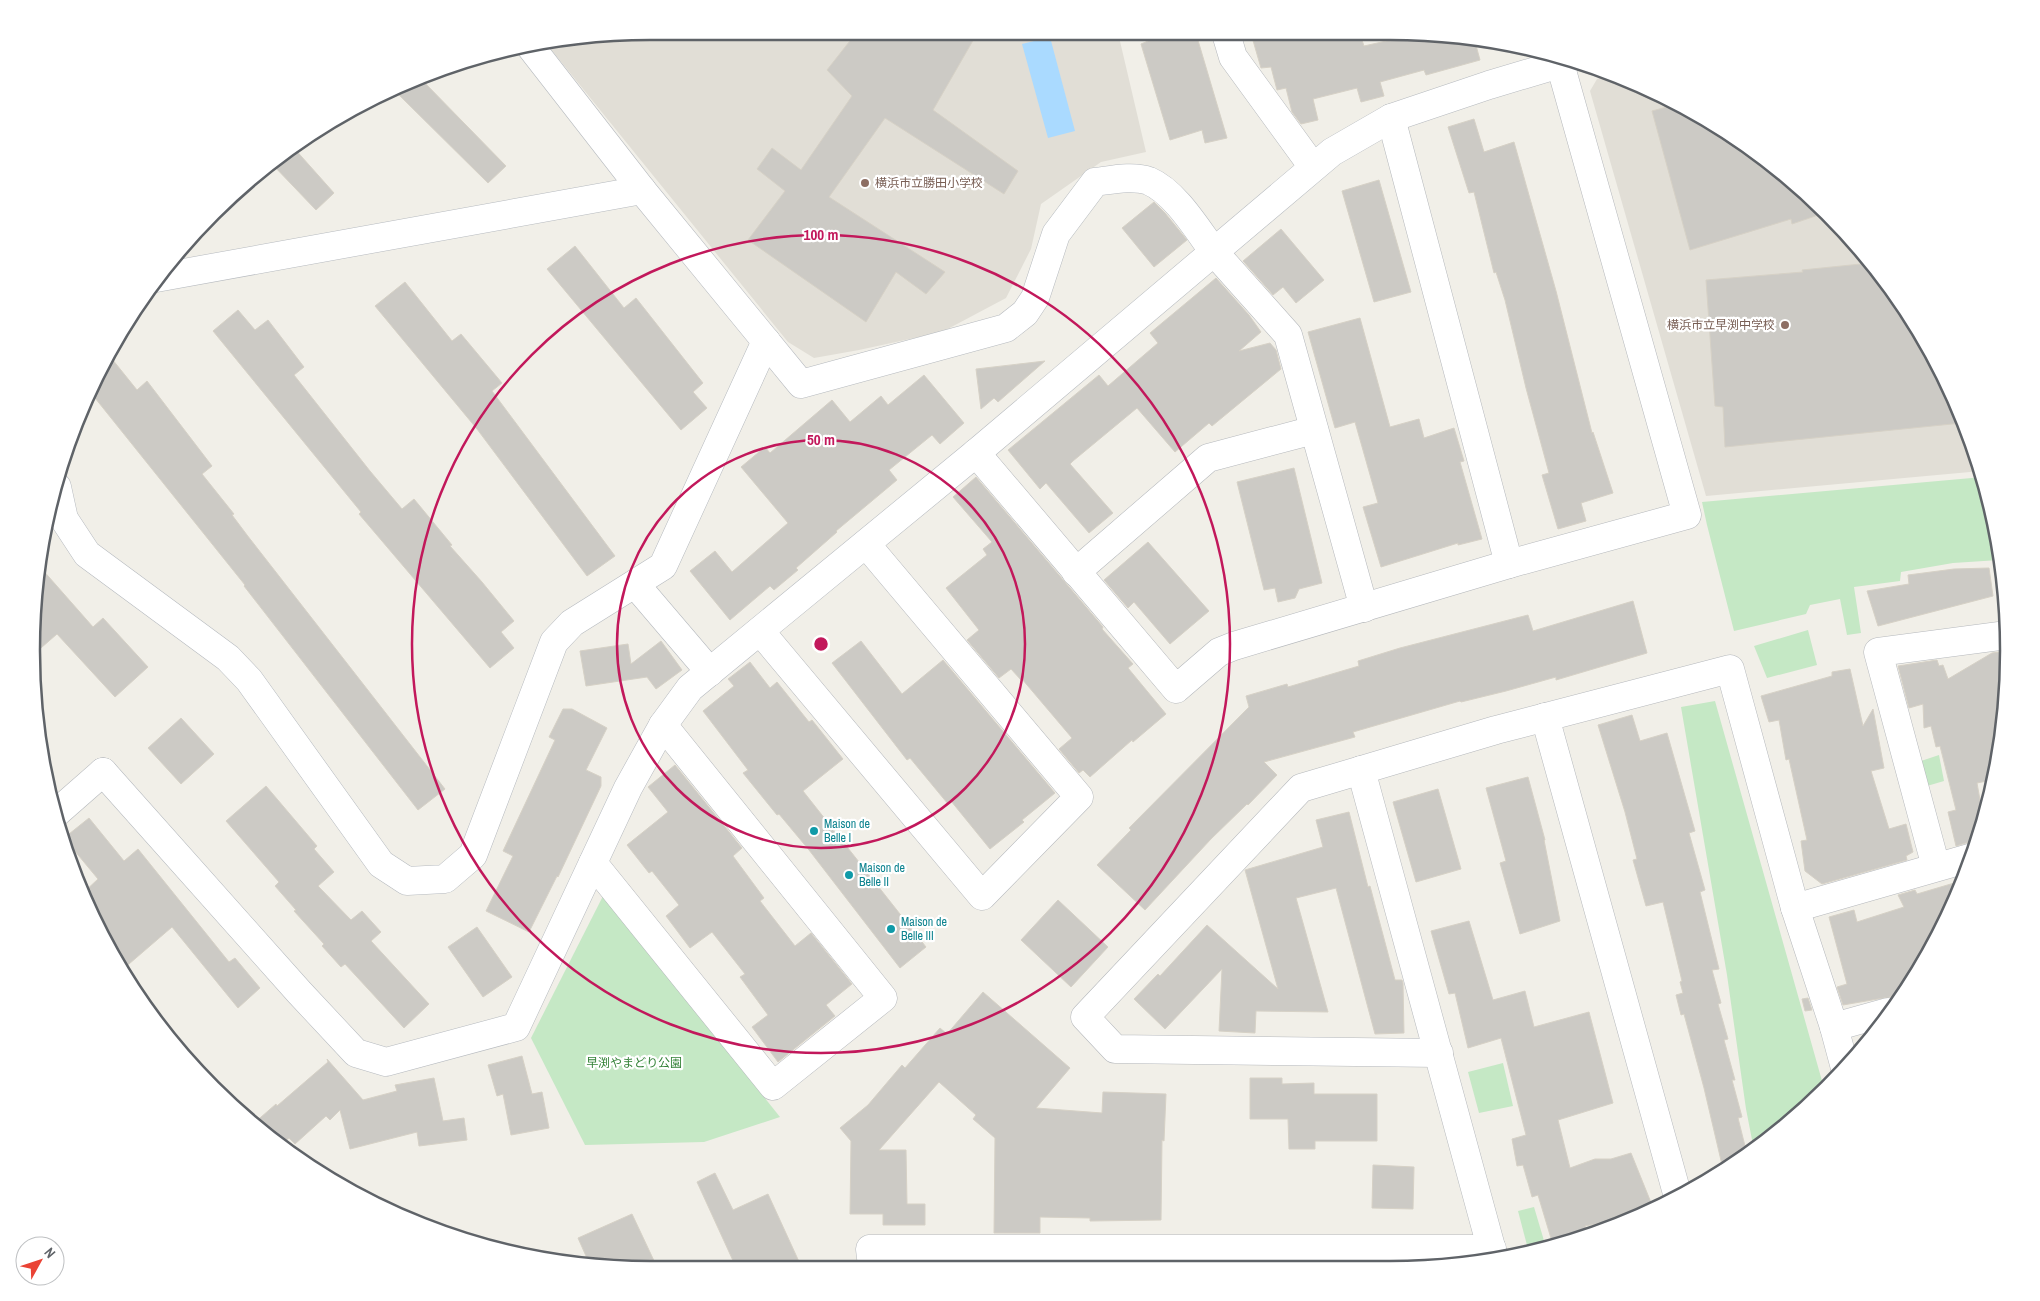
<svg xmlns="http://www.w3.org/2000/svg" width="2040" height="1301" font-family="'Archivo Narrow','Noto Sans JP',sans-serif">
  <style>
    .education { fill: #e1ded6 }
    .green { fill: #c5e8c5 }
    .water { fill: #aadaff }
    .building { fill: #cccac5; stroke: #d6d1c6 }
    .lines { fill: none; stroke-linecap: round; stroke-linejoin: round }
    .street-casing { stroke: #b5b8bc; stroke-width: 29 }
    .secondary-casing { stroke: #b6babf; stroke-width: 29 }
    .street { stroke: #fff; stroke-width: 28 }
    .secondary { stroke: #fff; stroke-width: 28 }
    .ring { fill: none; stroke: #c2185b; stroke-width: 2.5 }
    .education-dot { fill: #8d6e63; stroke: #fff; stroke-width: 2 }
    .culture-dot { fill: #0f9aa8; stroke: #fff; stroke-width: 2 }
    .labels { text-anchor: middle; stroke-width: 4.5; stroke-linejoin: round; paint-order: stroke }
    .education-label { font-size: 12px; fill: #785e54; stroke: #fff; text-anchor: start }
    .culture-label { font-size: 12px; fill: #0d838f; stroke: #fff; text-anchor: start }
    .park-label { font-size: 12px; fill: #348238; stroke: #fff }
    .rim { fill: none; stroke: #5f6368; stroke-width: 2.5 }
    .centre { fill: #c2185b; stroke: #fff; stroke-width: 2.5 }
    .ring-label { font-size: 15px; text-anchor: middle; font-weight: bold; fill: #c2185b; stroke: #fff; stroke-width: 4.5; stroke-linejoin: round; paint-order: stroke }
  </style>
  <rect width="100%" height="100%" fill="#f1efe8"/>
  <!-- education -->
  <g class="education">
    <polygon points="569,37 1119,37 1146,152 1101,162 1041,204 1031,249 1006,298 942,332 859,350 814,358 788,342 545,42"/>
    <polygon points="1612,74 1627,79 1699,114 1798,185 1881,273 1945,376 1981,471 1706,496 1590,91 1597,79"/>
  </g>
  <!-- green -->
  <g class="green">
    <polygon points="1983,477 1988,490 1999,560 1953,563 1901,572 1900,581 1854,587 1861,633 1847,635 1840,599 1810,605 1806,614 1734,631 1707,525 1702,502"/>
    <polygon points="1808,630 1817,665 1767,678 1754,646"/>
    <polygon points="1715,701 1824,1088 1767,1142 1754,1150 1746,1109 1727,975 1681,707"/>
    <polygon points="1939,755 1944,781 1927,786 1921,761"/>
    <polygon points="603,896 780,1117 704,1142 585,1145 531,1038"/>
    <polygon points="1503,1063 1513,1106 1479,1113 1468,1072"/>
    <polygon points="1534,1207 1545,1244 1528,1249 1518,1211"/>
  </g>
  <!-- water -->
  <polygon class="water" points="1050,37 1075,131 1048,138 1022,44"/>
  <!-- building -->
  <g class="building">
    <polygon points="853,37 975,37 933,110 1018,171 1004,194 885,118 829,197 945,272 926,294 896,272 866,322 748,240 785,191 757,169 772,148 801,170 852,96 827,70"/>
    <polygon points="1146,37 1197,37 1227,138 1205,143 1202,130 1170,140 1141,44 1148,41"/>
    <polygon points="1252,37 1361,37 1364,46 1404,37 1471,37 1474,38 1480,60 1426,75 1424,70 1380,82 1384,96 1361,102 1357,88 1313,99 1318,120 1301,124 1292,112 1286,88 1277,90 1271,67 1261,68"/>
    <polygon points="421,79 506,166 488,183 396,92"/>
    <polygon points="1678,104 1699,114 1798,185 1824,213 1792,224 1791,219 1690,250 1652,111"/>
    <polygon points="1474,119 1484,152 1514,142 1556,291 1592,433 1593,432 1613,493 1581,503 1586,521 1558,529 1542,475 1549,473 1526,388 1505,300 1496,272 1494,273 1474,192 1469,193 1448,127"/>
    <polygon points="293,147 334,193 316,210 272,164"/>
    <polygon points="1379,180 1411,292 1374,302 1342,191"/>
    <polygon points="1154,202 1165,213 1187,240 1154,267 1122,228"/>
    <polygon points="1281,229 1324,280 1296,303 1283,287 1273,295 1243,261"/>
    <polygon points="575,246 624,308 636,298 703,383 693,392 707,408 681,430 547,269"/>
    <polygon points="1871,263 1881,273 1945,376 1962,423 1725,447 1723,407 1715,406 1706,280 1803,272 1802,270"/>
    <polygon points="1216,278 1249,315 1261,332 1239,351 1270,343 1276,350 1281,369 1212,426 1209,423 1175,452 1137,408 1073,461 1070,464 1113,513 1089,533 1046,483 1040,489 1008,450 1099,375 1108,386 1158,343 1150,333"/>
    <polygon points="405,282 452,341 461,334 502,383 492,391 615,556 587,576 477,429 375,306"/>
    <polygon points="238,310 255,330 268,320 304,367 294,375 370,471 402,509 414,499 452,545 450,546 482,582 514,621 501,632 514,648 490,668 359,514 361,512 213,331"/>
    <polygon points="1360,318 1390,427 1419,419 1424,438 1454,428 1464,461 1460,462 1482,539 1458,545 1458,543 1381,567 1363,507 1378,503 1355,422 1335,428 1308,332"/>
    <polygon points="108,354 137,390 147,381 212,466 202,474 234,514 232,515 247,535 445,789 418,810 244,586 245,585 91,393"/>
    <polygon points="1045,361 998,402 994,398 981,409 976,369"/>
    <polygon points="924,375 964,423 940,444 932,435 889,470 897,480 836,531 837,532 796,568 798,570 774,590 770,586 730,620 690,571 715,551 732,572 788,523 741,467 765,447 770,453 832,400 850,422 881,396 888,405"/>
    <polygon points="1294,468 1322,583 1299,589 1295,598 1278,602 1275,588 1264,590 1237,482"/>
    <polygon points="976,477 1103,627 1102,629 1133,664 1128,668 1166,714 1133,742 1132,740 1090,777 1083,770 1079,773 1059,749 1072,738 1022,679 1021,680 1011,669 999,678 967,640 979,630 946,588 987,555 983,549 992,542 953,497"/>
    <polygon points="1148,542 1209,611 1170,644 1134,602 1128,608 1104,580"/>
    <polygon points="41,568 93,627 103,618 148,667 115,697 57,634 34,654 33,610"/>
    <polygon points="1989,568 1993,596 1878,626 1867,591 1909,584 1908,575 1954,569"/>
    <polygon points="1633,601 1647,653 1556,680 1556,677 1506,691 1461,702 1460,701 1353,732 1355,737 1264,762 1277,775 1248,805 1247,804 1211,839 1145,910 1097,865 1131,830 1129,828 1249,707 1246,696 1287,684 1288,687 1359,666 1358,661 1400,648 1528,615 1533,631"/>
    <polygon points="661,641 682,670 656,689 647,677 586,686 580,651 628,644 631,664"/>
    <polygon points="861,641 902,694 943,660 1055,793 1022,820 1024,822 990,849 951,801 948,804 910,758 907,760 832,663"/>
    <polygon points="2006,651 2003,731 1992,780 1977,783 1983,817 1978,842 1969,842 1956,846 1948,812 1956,810 1940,746 1936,747 1931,726 1924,728 1923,704 1909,708 1898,666 1937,660 1939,666 1943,665 1948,679 1992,653"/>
    <polygon points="750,662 770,688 777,682 809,722 812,720 843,759 803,791 926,947 900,968 809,850 779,814 777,815 743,773 748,770 703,711 734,686 728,679"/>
    <polygon points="1850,669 1863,726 1873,709 1884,768 1871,771 1889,829 1906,824 1913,852 1906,856 1907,860 1822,884 1805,871 1801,841 1807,840 1789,759 1786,760 1779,720 1769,722 1761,696 1832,676 1832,672"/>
    <polygon points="563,709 572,709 607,728 586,770 601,777 601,786 558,877 557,876 529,932 486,911 513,856 503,851 555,740 549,737"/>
    <polygon points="1632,715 1640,741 1667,733 1695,831 1689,833 1705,890 1700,892 1719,969 1712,970 1721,1003 1718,1004 1728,1039 1724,1040 1735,1080 1732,1080 1742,1117 1738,1118 1747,1154 1723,1169 1704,1088 1684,1014 1681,1015 1676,995 1683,993 1680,982 1682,981 1663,902 1646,906 1633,860 1637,859 1625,812 1598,725"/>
    <polygon points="181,718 214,754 181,784 148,748"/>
    <polygon points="675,765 742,848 733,856 764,898 760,901 795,946 811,933 852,984 826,1005 835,1016 778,1062 752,1027 768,1015 740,977 745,974 712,932 690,948 666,916 679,905 652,871 649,873 627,845 668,812 648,787"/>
    <polygon points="1528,777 1545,840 1544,840 1560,921 1520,934 1500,863 1506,861 1486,788"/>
    <polygon points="266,786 317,846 314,849 334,872 318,886 351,920 362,911 381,932 371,941 429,1004 404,1028 345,964 341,967 322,946 324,944 294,911 296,910 275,886 279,882 226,821"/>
    <polygon points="1438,789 1461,869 1416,882 1393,802"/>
    <polygon points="1349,812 1368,887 1370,886 1395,980 1402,980 1403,983 1404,1033 1375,1034 1336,888 1296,898 1328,1012 1256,1011 1255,1033 1219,1031 1222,969 1165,1029 1134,999 1158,974 1160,976 1207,925 1278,989 1245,870 1323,847 1316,820"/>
    <polygon points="89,818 124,861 138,849 229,962 235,958 260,988 238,1008 172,927 122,970 82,894 98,879 64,838"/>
    <polygon points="1961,881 1926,960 1901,995 1843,1005 1837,987 1847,984 1829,917 1854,910 1857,922 1904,907 1898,895 1915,890 1917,894"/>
    <polygon points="1058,900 1108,947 1071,987 1021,940"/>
    <polygon points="1469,921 1493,1000 1525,991 1534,1027 1589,1012 1613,1103 1558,1120 1570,1168 1595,1159 1611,1159 1631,1153 1654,1210 1634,1217 1585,1226 1587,1234 1553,1245 1538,1195 1532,1197 1523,1165 1517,1166 1512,1139 1526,1135 1501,1038 1468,1048 1455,993 1449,994 1431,931"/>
    <polygon points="477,927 512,977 483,997 448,947"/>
    <polygon points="983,992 1070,1068 1036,1108 1102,1113 1103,1092 1166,1094 1164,1141 1162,1140 1161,1220 1090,1221 1090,1218 1040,1217 1040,1233 994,1233 995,1138 973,1119 976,1115 939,1082 879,1150 906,1150 907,1204 925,1204 925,1225 883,1225 883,1214 850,1214 851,1141 840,1128 868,1105 902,1065 905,1068 940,1028 947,1034"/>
    <polygon points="1808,998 1812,1010 1805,1011 1802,999"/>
    <polygon points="522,1056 532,1094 542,1092 549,1128 511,1135 503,1094 497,1096 488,1065"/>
    <polygon points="327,1059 363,1100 397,1091 395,1085 434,1078 443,1121 464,1118 467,1140 419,1146 417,1132 350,1149 340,1110 330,1120 326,1116 295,1144 289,1138 280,1145 253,1124 276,1104 277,1106 328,1062"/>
    <polygon points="1250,1078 1282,1078 1282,1084 1314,1083 1314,1094 1377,1094 1377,1141 1315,1141 1315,1149 1289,1149 1288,1119 1250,1119"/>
    <polygon points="1373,1165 1414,1167 1413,1209 1372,1208"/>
    <polygon points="715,1173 733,1210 768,1194 801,1266 735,1265 697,1182"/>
    <polygon points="632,1214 656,1265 590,1265 578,1238"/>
  </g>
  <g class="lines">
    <!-- street casing -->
    <g class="street-casing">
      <g id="street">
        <polyline points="1227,37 1233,57 1313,167"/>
        <polyline points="1391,118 1509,564"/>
        <polyline points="1214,252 1288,335 1364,608"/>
        <polyline points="976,453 1176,689 1219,652 1234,646 1509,564 1687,515 1559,60"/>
        <polyline points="1076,572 1208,458 1314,430"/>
        <polyline points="760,631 982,896 1079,797 866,544"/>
        <polyline points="1545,717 1678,1197"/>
        <polyline points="1361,770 1494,1258"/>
        <polyline points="54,815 103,772"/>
        <polyline points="593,863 773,1086 883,998 663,725"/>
        <polyline points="1936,867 1878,652 2007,635"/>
        <polyline points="1795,908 1973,857"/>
        <polyline points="1439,1053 1115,1049 1085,1017 1301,788 1496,730 1730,669 1795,908 1834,1027 1845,1068"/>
        <polyline points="872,1266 870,1249 1492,1249"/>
      </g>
    </g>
    <!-- secondary casing -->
    <g class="secondary-casing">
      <g id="secondary">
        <path d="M530,46L642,190L801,384L1006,328L1025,313L1035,298L1056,234L1095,182C1111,180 1133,175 1149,181C1175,192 1197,229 1214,252"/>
        <polyline points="156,278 642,190"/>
        <polyline points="57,487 64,519 87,554 228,658 249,680 381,864 407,881 445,879 473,855 554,642 572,623 663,566 766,341"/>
        <polyline points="635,584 710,672"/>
        <polyline points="103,772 299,992 356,1053 386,1062 516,1027 628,788 663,725 690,688 976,453 1332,152 1391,118 1489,85 1566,62"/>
        <polyline points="1834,1027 1888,1012"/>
      </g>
    </g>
    <!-- street -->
    <use href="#street" class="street"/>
    <!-- secondary -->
    <use href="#secondary" class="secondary"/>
  </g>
  <!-- distance rings -->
  <g class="ring">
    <circle cx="821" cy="644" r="204"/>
    <circle cx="821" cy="644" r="409"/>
  </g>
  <!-- markers -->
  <g class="education-dot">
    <circle cx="865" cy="183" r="5"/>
    <circle cx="1785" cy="325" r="5"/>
  </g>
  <g class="culture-dot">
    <circle cx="814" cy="831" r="5"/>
    <circle cx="849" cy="875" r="5"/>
    <circle cx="891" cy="929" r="5"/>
  </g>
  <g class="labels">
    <!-- education labels -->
    <g class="education-label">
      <text x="875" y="187">横浜市立勝田小学校</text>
      <text x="1775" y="329" text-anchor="end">横浜市立早渕中学校</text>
    </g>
    <!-- culture labels -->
    <g class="culture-label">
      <text x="824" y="828">Maison de<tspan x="824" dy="14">Belle I</tspan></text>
      <text x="859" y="872">Maison de<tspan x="859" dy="14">Belle II</tspan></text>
      <text x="901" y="926">Maison de<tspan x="901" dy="14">Belle III</tspan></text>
    </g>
    <!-- park labels -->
    <g class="park-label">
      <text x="634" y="1067">早渕やまどり公園</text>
    </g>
  </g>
  <!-- crop -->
  <path d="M0 0H2040V1301H0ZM650 40H1390A610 610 0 0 1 2000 650V651A610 610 0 0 1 1390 1261H650A610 610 0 0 1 40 651V650A610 610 0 0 1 650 40Z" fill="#fff" fill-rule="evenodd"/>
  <path class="rim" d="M650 40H1390A610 610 0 0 1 2000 650V651A610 610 0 0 1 1390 1261H650A610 610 0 0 1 40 651V650A610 610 0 0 1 650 40Z"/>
  <circle cx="821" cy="644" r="8" class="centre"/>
  <g class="ring-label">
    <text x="821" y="240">100 m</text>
    <text x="821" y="445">50 m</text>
  </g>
  <!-- north arrow -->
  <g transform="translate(40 1261) rotate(50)"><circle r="24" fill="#ffffff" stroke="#bfc1c3"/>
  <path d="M0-4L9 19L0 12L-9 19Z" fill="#ea4335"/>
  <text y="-8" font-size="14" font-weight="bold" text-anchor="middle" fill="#5f6368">N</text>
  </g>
</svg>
